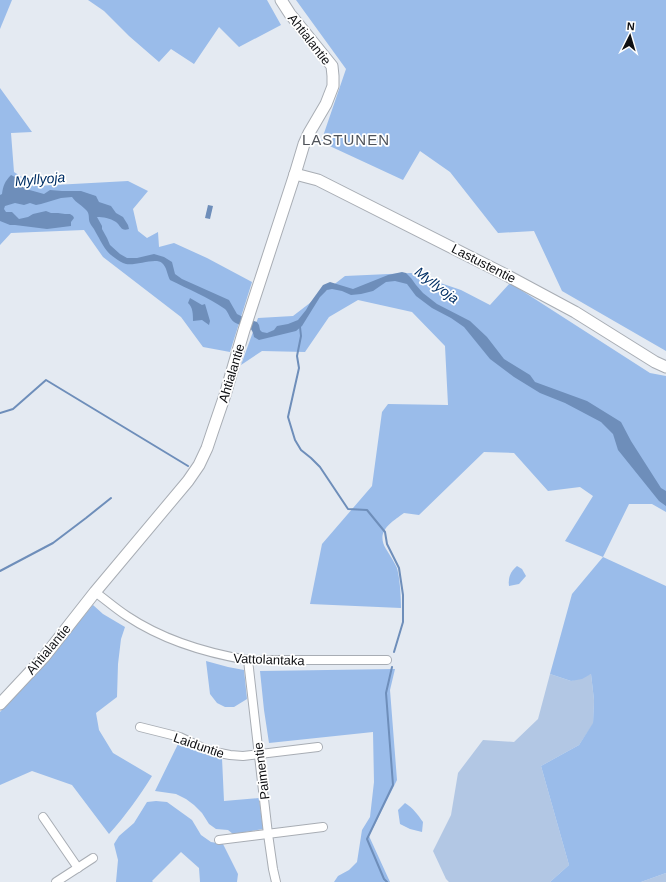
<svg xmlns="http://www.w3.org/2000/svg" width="666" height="882" font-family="Helvetica,sans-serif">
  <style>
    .green { fill: #b2c7e4 }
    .forest { fill: #9abcea }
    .water { fill: #6e8eba }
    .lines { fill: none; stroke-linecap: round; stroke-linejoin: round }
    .stream { stroke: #6e8eba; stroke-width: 2 }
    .street-casing { stroke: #a8adb4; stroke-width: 10 }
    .secondary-casing { stroke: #a8adb4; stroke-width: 13 }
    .street { stroke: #fff; stroke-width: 8 }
    .secondary { stroke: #fff; stroke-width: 11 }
    .labels { text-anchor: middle; stroke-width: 3.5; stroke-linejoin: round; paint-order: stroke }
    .street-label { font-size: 13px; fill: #0f1013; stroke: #fff }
    .water-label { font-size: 14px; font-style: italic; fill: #012f65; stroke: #fff }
    .quarter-label { font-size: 15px; letter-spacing: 1px; fill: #4f535a; stroke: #fff }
  </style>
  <rect width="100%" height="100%" fill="#e4eaf2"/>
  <!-- green -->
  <g class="green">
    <polygon points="550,674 571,681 591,674 594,700 593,724 579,745 541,766 569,865 550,882 449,882 446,879 433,851 451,815 458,773 483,740 514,742 538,719"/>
    <polygon points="666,873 666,882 641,882"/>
  </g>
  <!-- forest -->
  <g class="forest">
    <polygon points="0,0 12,0 0,29"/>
    <polygon points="88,0 267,0 281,25 239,47 219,27 194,64 171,49 159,62 129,36 104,11"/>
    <polygon points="296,0 666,0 666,351 562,291 534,231 498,233 450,172 420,151 403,180 321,142 346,69"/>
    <polygon points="0,88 32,132 11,133 14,172 36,186 128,181 148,191 133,209 138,231 147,238 158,232 159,247 174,243 207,258 252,282 230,352 203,347 181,317 103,257 84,230 11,233 0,245"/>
    <path d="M411,273L461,290L490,305L510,283L650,373L666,376V512L652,504H629L603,557L666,586V873L641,882H550L569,865L541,766L579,745L593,723L594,700L591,674L582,679L571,681L550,674L572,594L603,557L565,541L593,496L580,487L548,491L514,453L484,452L419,515L404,513C392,522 375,531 386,549C390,555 394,562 397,568C400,579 401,597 401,608L310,604L322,544L372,486L382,412L388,404L448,405L445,346L412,312L358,300L329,317L305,352L262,351L241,365L258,318L293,316L345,276Z"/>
    <path d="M517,566L522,569L526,576L519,584L509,586C508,578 510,572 517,566Z"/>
    <path d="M93,605L103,614L125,627L121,639L118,664L117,697L96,713L99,730L113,753L152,776C139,797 126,815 109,834L72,785L32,771L0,785V712L44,664Z"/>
    <polygon points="206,661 228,667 244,670 247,699 234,707 225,707 217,703 210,694"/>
    <polygon points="395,669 390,690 397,780 369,836 390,882 334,882 338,876 349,870 357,862 362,830 370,817 374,782 373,732 269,743 264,710 260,671"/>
    <polygon points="179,742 201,753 222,758 224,801 259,798 263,829 233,834 228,830 216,829 209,824 202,813 194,805 186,799 176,794 155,791"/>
    <polygon points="156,801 167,802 192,820 201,835 211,842 223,844 238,874 237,882 200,882 199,868 181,852 152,881 153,882 116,882 118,860 114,844 119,836 134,823 147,802"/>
    <path d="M405,803C413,808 418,815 423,822L422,832L410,829L400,824L398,810Z"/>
  </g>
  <!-- water -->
  <g class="water">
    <path d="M11,175L19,179L26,189L44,194L50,190L62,191H81L96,196L99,202L111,206L116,213L123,217L128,225L129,229C121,232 121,226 116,222C110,218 103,217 97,217L102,226V229L107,238L110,245L120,254L127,258H137L154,254L164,257L172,262L175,274L182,279L229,300L237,314L241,316L257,322L259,325L260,330L262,332L267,333L274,330L277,326L288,324L298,320L306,310L310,303L323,285L330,282L353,289L388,275L402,272L406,273L411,278L416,285L423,293L437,304L470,321L487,337L504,359L530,375L535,382L587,401L621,422L631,441L661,488L666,491V506L659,501L618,450L613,434L601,422L565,403L540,393L514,377L490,359L464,327L451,318L432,308L416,296L407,284L395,281L386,282L373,291L361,294L351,295L342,291L332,289L327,290L320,297L302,326L296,331L259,340L254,337C252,323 243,328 234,322C229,318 229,313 225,309C208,297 188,289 170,280C167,275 167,267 162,263C156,257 136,266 126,264C122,263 118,260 115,258C105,252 101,241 95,231C94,228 91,226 90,223C88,219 90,215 87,211C82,205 76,203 72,197L61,198L41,204L36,205L30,203L24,205L15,203L5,206L4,209L6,212H12L19,219L28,217L33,214L46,211L51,213H58L65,214H70L73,216L74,218L71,222V226L47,229L15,225H10L0,221V195L2,194C3,186 5,181 11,175Z"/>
    <polygon points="208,205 213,206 210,219 205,218"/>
    <path d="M190,298L202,305L205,304L210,321L209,325L202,320L193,321C193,315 193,307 188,303Z"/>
  </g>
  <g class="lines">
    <!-- stream -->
    <g class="stream">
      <polyline points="300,327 301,336 297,356 299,368 288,417 295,440 301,450 311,458 320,467 348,509 367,510 385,532 387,544 399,568 403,595 403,622 394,652"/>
      <polyline points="0,413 13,409 46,380 188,466"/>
      <polyline points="0,571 53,543 86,518 111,498"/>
      <polyline points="387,882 384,879 367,839 393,785 386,693 392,667"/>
    </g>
    <!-- street casing -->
    <g class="street-casing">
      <g id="street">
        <path d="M95,592C106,600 116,609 127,616C163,640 206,653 248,660H387"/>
        <polyline points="248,660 268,834 273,869 276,882"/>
        <polyline points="140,727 180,737 203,748 215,752 230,755 243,756 318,747"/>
        <polyline points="43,817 78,868"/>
        <polyline points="219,840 323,827"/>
        <polyline points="56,882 93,858"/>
      </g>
    </g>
    <!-- secondary casing -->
    <g class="secondary-casing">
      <g id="secondary">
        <polyline points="295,174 318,180 508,276 575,312 655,362 666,367"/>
        <polyline points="0,704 44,657 95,592 188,481 199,465 207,448 212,433 225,395 244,330 295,174 304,144 309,133 326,104 333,86 333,76 332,66 290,14 281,0"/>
      </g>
    </g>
    <!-- street -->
    <use href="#street" class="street"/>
    <!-- secondary -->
    <use href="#secondary" class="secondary"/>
  </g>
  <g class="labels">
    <!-- street labels -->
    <g class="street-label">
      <text transform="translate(310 39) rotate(52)" y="5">Ahtialantie</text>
      <text transform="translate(484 263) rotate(27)" y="5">Lastustentie</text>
      <text transform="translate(231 373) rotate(-73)" y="5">Ahtialantie</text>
      <text transform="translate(48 649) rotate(-50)" y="5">Ahtialantie</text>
      <text transform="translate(269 659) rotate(2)" y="5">Vattolantaka</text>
      <text transform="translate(199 745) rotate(19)" y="5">Laiduntie</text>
      <text transform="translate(261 771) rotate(-97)" y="5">Paimentie</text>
    </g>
    <!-- water labels -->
    <g class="water-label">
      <text transform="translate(40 179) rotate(-5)" y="5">Myllyoja</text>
      <text transform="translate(437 285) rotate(37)" y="5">Myllyoja</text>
    </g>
    <!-- quarter labels -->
    <g class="quarter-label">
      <text x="346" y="145">LASTUNEN</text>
    </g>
  </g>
  <!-- north arrow -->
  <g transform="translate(630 36) rotate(5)" stroke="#ffffff" stroke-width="3" paint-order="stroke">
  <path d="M0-3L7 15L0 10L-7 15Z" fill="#0f1013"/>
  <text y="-6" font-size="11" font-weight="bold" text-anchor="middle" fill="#0f1013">N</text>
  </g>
</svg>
